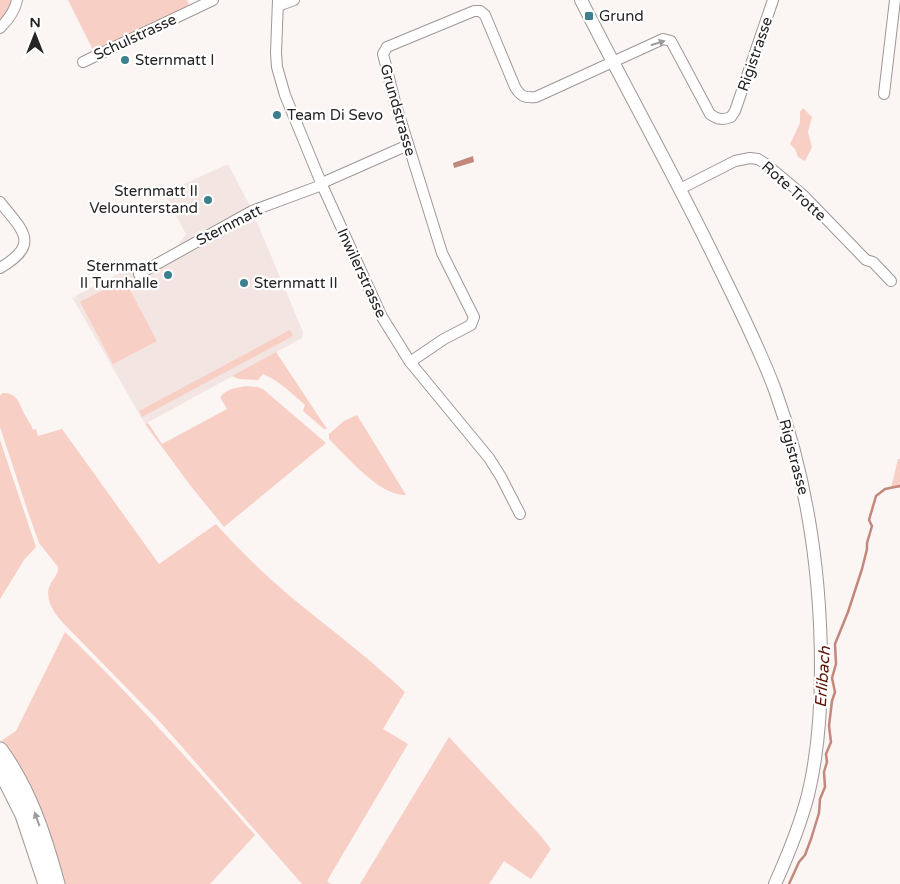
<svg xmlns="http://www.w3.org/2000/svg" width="900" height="884" font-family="'Varela Round',sans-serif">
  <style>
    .built { fill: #f3e5e2 }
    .green { fill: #f8cfc5 }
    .water { fill: #c3887b }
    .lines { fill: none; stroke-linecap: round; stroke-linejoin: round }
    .stream { stroke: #c3887b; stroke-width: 2.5 }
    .minor-casing { stroke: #9e9897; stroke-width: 12 }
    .tertiary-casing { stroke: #9e9897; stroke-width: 14 }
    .secondary-casing { stroke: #9e9897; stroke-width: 17 }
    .minor { stroke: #fff; stroke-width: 10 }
    .tertiary { stroke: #fff; stroke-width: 12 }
    .secondary { stroke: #fff; stroke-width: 15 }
    .oneway { fill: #9d9c9c }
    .poi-dot { fill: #3b808e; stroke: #fff; stroke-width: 2 }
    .labels { text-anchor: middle; stroke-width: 4.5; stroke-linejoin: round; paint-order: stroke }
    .poi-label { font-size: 15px; fill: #262424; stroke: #fff; text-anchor: start }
    .street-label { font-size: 15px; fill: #262424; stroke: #fff }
    .water-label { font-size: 16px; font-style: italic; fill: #5b1506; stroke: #fff }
  </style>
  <rect width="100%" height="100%" fill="#fbf5f4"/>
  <!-- built -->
  <polygon class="built" points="228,164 251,208 303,332 302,338 145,424 72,297 77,299 75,296 120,273 139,271 173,251 186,234 164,193"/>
  <!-- green -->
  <g class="green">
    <polygon points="0,0 11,0 11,5 0,21"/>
    <polygon points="68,0 187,0 189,5 94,52"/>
    <polygon points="803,108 812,117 808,132 812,147 805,161 798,157 795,149 790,144 800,123 800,112"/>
    <polygon points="124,279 157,341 113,364 80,302"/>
    <polygon points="290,330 293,336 142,417 139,411"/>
    <path d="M276,352L327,429H324L303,411L305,405C292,394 280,381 263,374L258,380L239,379L232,376Z"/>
    <path d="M246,386L257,387L263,389L326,443L224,527L190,485L145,424L148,423L162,444L227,409L220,397C227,389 235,388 246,386Z"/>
    <path d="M3,393C19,393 19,405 25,415C28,421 31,424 33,430L36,429L38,436L62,429L159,564L216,524C243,554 271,581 302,606C337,634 372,661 405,692L383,729L408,744L327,881L331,884H302L162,724L68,628C57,617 43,601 50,585C53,578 58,576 58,567L39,543L27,509L0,427V395Z"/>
    <path d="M357,415L406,495C381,497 346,456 329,439V434L344,421Z"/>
    <polygon points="0,440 36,547 24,560 0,599"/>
    <polygon points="898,459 900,459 900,488 891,488"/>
    <path d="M65,632C132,696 193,765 255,835L210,884H64L11,754L1,741L16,731Z"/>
    <polygon points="449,737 540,835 551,849 531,879 504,861 489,884 360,884"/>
  </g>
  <!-- water -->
  <polygon class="water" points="473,156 474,162 454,168 453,163"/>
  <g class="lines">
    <!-- stream -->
    <polyline class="stream" points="789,884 799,862 805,855 811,839 819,813 820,799 825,787 824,772 827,762 826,754 831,742 829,726 832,701 835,692 832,678 836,664 835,644 848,612 862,569 867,549 867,543 872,526 869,520 876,496 885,489 900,486"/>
    <!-- minor casing -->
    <g class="minor-casing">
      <g id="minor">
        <polyline points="278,0 276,53 277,67 285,95 322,185 382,317 410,362 489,458 501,477 520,514"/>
        <polyline points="278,6 294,0"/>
        <path d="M0,28C8,20 15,11 17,0"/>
        <polyline points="83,62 213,0"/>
        <polyline points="884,94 895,0"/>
        <polyline points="322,183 408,145"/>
        <polyline points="680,189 735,161 750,158 758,159 766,164 803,195 866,260 873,262 891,281"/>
        <path d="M0,202C23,231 41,244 0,268"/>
        <polyline points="139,274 252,211 322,185"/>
        <path d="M410,362L444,339L471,325L474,317L442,253L395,102L383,54L387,47L474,11H480L485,15L515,87C521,97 525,98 536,97L663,39L671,41L710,114C718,120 723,120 731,117L735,111L773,0"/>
      </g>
    </g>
    <!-- tertiary casing -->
    <g class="tertiary-casing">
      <path id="tertiary" d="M581,0C626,89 675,176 718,265C738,306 759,347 775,390C807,479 821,573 821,668C821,711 818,754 808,795C800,826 788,855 775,884"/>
    </g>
    <!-- secondary casing -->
    <g class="secondary-casing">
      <g id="secondary">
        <path d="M0,750C29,790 44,836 57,884"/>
        <polyline points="0,769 23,815 46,884"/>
      </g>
    </g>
    <!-- minor -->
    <use href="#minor" class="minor"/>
    <!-- tertiary -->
    <use href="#tertiary" class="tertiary"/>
    <!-- secondary -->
    <use href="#secondary" class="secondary"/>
  </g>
  <!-- one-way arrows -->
  <defs><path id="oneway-solid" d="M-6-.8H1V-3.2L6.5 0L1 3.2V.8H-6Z" transform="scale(1.25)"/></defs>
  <g class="oneway">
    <use href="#oneway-solid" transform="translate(658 43) rotate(-18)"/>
    <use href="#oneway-solid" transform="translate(37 819) rotate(-110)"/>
  </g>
  <!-- markers -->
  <g class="poi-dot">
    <rect x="584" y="11" width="10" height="10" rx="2.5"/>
    <circle cx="125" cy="60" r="5"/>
    <circle cx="277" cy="115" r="5"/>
    <circle cx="208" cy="200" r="5"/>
    <circle cx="168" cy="275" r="5"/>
    <circle cx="244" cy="283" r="5"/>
  </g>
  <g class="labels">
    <!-- poi labels -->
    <g class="poi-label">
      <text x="599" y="21">Grund</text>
      <text x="135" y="65">Sternmatt I</text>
      <text x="287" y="120">Team Di Sevo</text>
      <text x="198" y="196" text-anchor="end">Sternmatt II<tspan x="198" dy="17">Velounterstand</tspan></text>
      <text x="158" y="271" text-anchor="end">Sternmatt<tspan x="158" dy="17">II Turnhalle</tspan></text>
      <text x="254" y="288">Sternmatt II</text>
    </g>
    <!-- street labels -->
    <g class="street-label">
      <text transform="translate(135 37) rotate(-25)" y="5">Schulstrasse</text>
      <text transform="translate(755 54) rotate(-71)" y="5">Rigistrasse</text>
      <text transform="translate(398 110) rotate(74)" y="5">Grundstrasse</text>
      <text transform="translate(794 191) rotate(42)" y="5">Rote Trotte</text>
      <text transform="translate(229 225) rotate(-27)" y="5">Sternmatt</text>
      <text transform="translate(362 273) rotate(65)" y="5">Inwilerstrasse</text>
      <text transform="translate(794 457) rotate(75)" y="5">Rigistrasse</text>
    </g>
    <!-- water labels -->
    <g class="water-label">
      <text transform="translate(822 677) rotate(-86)" y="6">Erlibach</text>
    </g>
  </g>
  <!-- north arrow -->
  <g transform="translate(35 35)" stroke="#ffffff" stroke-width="4" paint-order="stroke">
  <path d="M0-4L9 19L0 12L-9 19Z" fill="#262424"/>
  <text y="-8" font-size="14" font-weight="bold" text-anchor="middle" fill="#262424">N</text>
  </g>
</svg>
